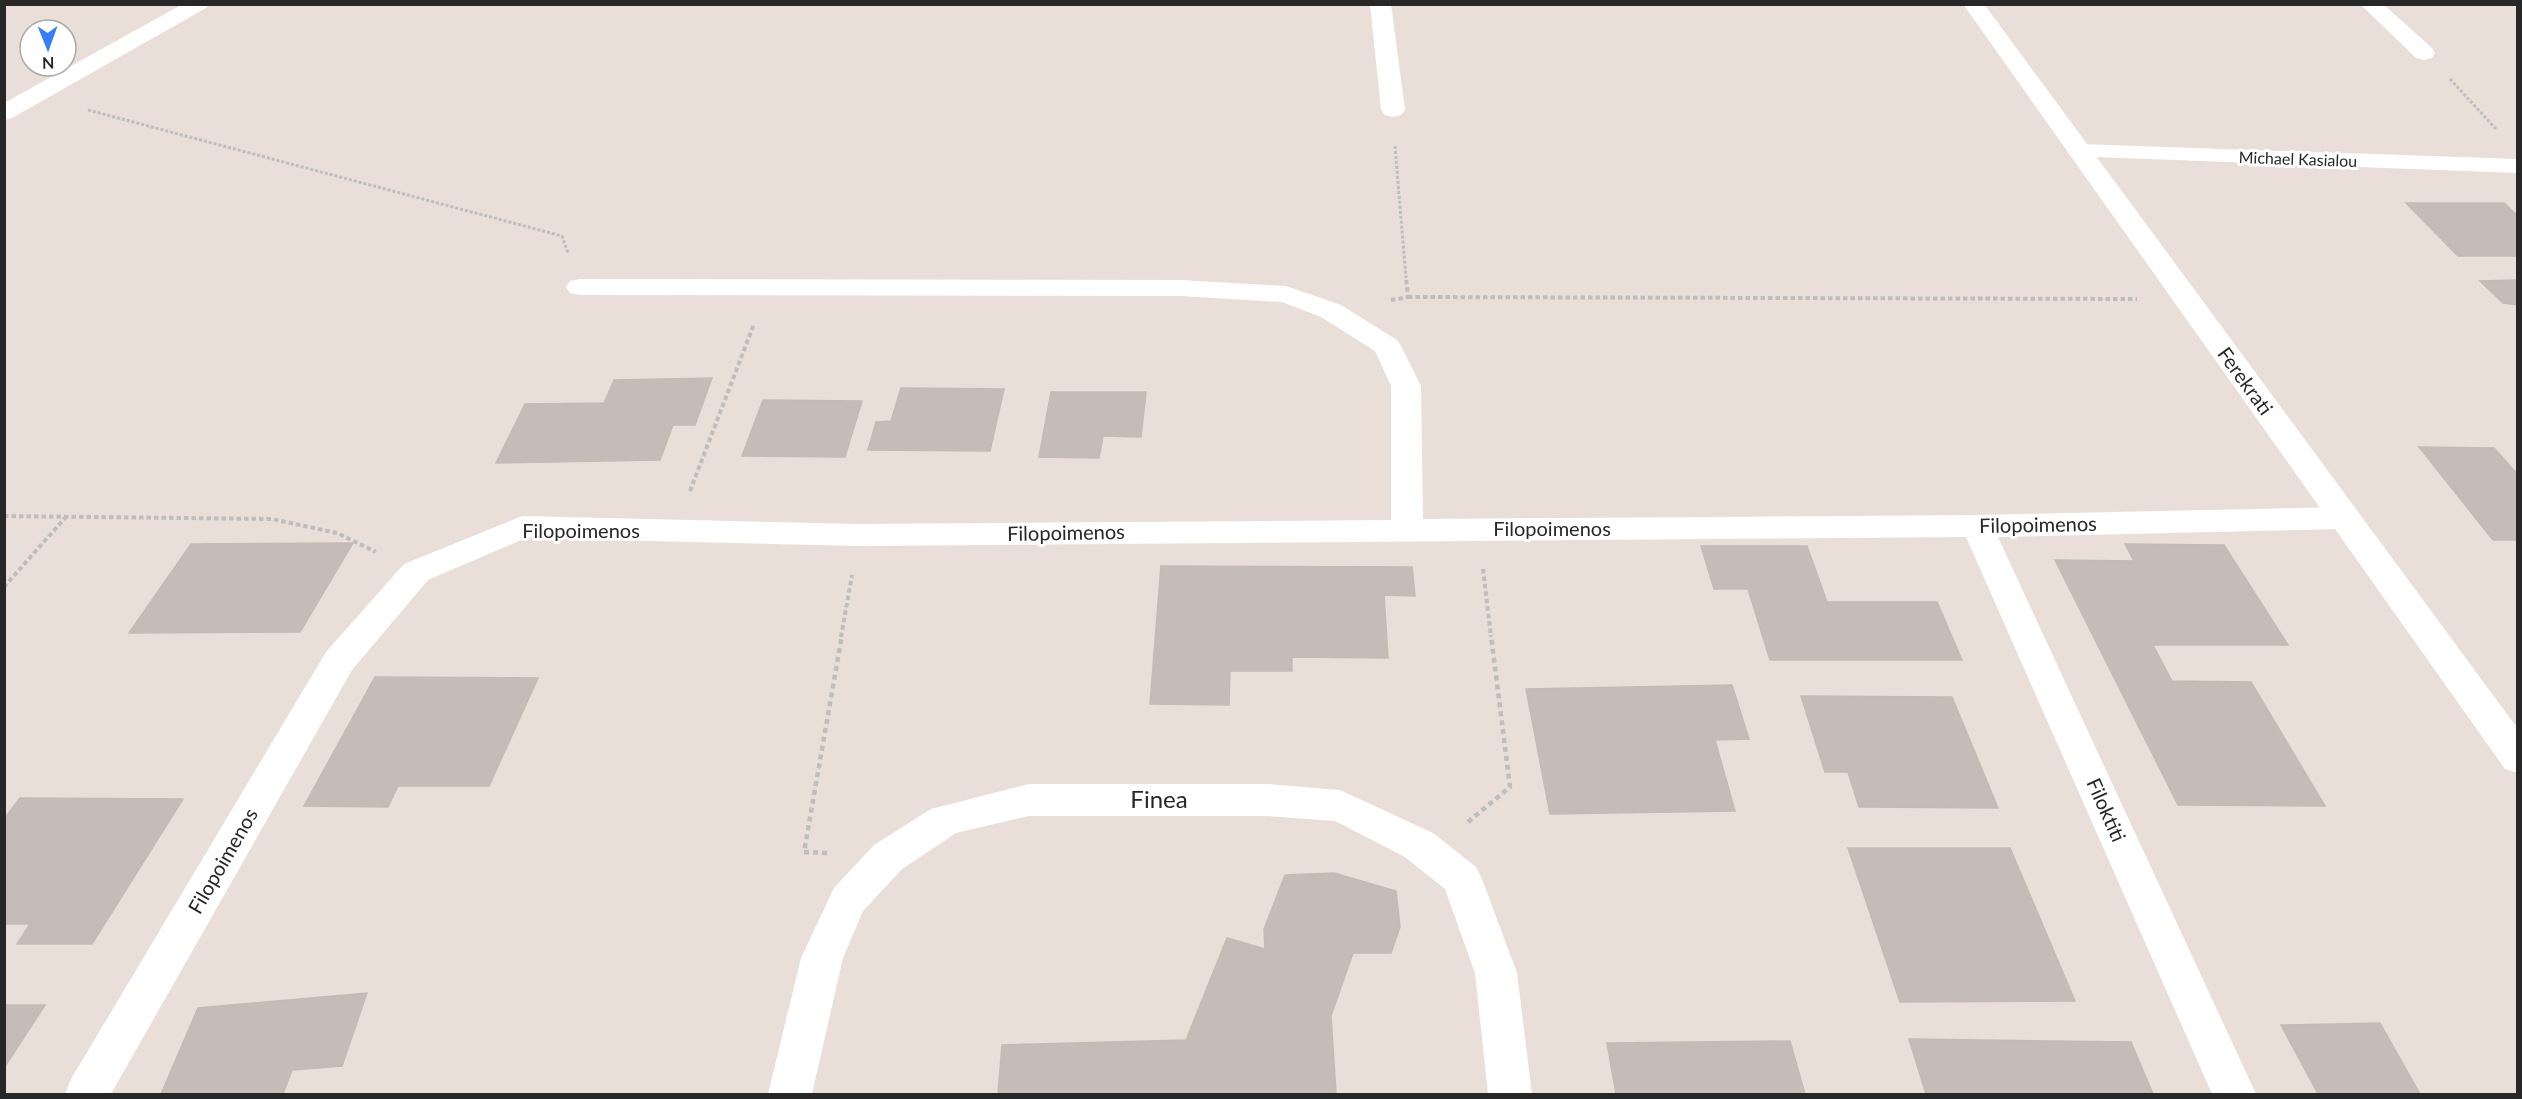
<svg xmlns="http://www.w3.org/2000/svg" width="2522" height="1099" font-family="Lato,sans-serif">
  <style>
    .building { fill: #c5bcb8; stroke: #c5bbb2; stroke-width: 1.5 }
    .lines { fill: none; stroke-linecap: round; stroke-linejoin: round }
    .path-far2 { stroke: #bebebe; stroke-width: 3; stroke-dasharray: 3 2; stroke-linecap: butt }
    .path-far1 { stroke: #bebebe; stroke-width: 4; stroke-dasharray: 4.5 3; stroke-linecap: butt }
    .path { stroke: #bebebe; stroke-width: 4.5; stroke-dasharray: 5 4; stroke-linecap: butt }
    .street { fill: #fff; fill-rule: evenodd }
    .secondary { fill: #fff; fill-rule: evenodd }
    .labels { text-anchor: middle; stroke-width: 6; stroke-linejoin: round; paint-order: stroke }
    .far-street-label { font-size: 16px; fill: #272727; stroke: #fff }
    .street-label { font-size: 20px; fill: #272727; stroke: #fff }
    .near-street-label { font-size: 24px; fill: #272727; stroke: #fff }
  </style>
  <rect width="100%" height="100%" fill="#eadfd8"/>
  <!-- building -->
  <g class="building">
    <polygon points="2406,203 2504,203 2518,216 2518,256 2458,256"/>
    <polygon points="2518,280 2518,305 2503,303 2480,281"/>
    <polygon points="712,378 695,425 673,425 660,460 496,463 525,404 604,403 614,380"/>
    <polygon points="901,388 1004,389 990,451 868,450 876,422 891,421"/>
    <polygon points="1051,392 1146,392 1141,437 1103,436 1099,458 1039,457"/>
    <polygon points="763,400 862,401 845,457 742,456"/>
    <polygon points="2419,447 2494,448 2518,475 2518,540 2493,540"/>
    <polygon points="353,543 300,632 129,633 191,544"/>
    <polygon points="2125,544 2224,545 2288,645 2153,645 2172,681 2251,682 2325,806 2178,805 2055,560 2134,561"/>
    <polygon points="1701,546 1807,546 1827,602 1937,602 1962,660 1770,660 1748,589 1714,589"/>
    <polygon points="1161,566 1412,567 1415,596 1384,595 1388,658 1292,657 1292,671 1230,671 1229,705 1150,704"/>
    <polygon points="375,677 538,678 489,786 398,786 388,807 304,806"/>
    <polygon points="1732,685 1749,739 1715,740 1735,811 1550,814 1526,689"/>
    <polygon points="1801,696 1952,697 1998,808 1859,807 1848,772 1825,772"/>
    <polygon points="20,798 183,799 92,944 17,944 30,924 4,924 4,819"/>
    <polygon points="1848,848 2010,848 2075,1001 1900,1002"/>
    <polygon points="1334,873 1396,891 1400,927 1391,953 1353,953 1331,1016 1336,1094 998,1094 1002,1045 1186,1040 1227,938 1265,949 1264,929 1285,875"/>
    <polygon points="367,993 342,1066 292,1070 283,1094 161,1094 198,1008"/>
    <polygon points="4,1005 45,1005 4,1068"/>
    <polygon points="2380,1023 2420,1094 2318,1094 2281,1025"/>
    <polygon points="1909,1039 2131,1042 2153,1094 1926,1094"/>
    <polygon points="1790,1041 1805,1094 1616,1094 1607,1043"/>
  </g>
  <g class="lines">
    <!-- path-far2 -->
    <g class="path-far2">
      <polyline points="2450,79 2496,129"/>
      <polyline points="88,110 562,236 568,253"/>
      <polyline points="1395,146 1406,278"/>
    </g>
    <!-- path-far1 -->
    <g class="path-far1">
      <polyline points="1408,297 2137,299"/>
      <polyline points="1391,300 1408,297 1406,277"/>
      <polyline points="690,491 754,324"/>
      <polyline points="4,516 272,519 337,533 376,552"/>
      <polyline points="1483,569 1491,637"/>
      <polyline points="4,587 65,518"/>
      <polyline points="841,637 852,575"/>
    </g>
    <!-- path -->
    <g class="path">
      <polyline points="1468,822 1510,787 1491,635"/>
      <polyline points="827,853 804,852 842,635"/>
    </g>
    <!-- street -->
    <g class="street">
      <polygon points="183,4 209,4 206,8 12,118 4,120 4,103"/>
      <polygon points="1370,4 1391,4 1405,110 1401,115 1393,117 1385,115 1381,110"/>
      <polygon points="2360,4 2383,4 2432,48 2435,53 2432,58 2424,60 2416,58"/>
      <polygon points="2079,144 2518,159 2518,173 2070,156 2067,151 2070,146"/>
      <polygon points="580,279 1181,280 1286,286 1341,305 1397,340 1401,346 1421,386 1423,519 1977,515 2344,507 2355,510 2360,518 2355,526 2344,529 1998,537 2256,1094 2212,1094 1966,537 859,546 526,538 428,580 352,670 111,1094 65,1094 71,1079 326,652 404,564 522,516 859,524 1391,520 1391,386 1375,351 1321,317 1282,302 1181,296 580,295 570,293 566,287 570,281"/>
      <polygon points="1029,784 1268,784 1340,790 1433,833 1476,867 1482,879 1517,973 1532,1094 1488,1094 1475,973 1445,889 1405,857 1335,821 1268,816 1029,816 956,833 902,869 863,911 843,958 812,1094 768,1094 801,958 834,888 874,845 931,809"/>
    </g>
    <!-- secondary -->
    <polygon class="secondary" points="1963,4 1984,4 2518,729 2518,773 2505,769"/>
  </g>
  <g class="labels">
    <!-- far-street labels -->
    <g class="far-street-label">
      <text transform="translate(2298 159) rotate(2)" y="6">Michael Kasialou</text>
    </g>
    <!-- street labels -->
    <g class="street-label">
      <text transform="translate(2245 381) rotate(54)" y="7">Ferekrati</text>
      <text transform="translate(2038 525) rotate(-1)" y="7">Filopoimenos</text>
      <text x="1552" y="536">Filopoimenos</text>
      <text x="581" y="538">Filopoimenos</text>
      <text transform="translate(1066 533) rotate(-1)" y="7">Filopoimenos</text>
      <text transform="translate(2106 810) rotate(66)" y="7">Filoktiti</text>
      <text transform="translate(223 861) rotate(-60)" y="7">Filopoimenos</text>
    </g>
    <!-- near-street labels -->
    <g class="near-street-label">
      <text x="1159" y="808">Finea</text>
    </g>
  </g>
  <!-- border -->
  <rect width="2522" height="1099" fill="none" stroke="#272727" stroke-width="12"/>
  <!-- north arrow -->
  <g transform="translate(48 48) rotate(179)"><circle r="28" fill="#ffffff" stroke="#a9a9a9" stroke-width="1.5"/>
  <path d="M0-4.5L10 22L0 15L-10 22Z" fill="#367ef9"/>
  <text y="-9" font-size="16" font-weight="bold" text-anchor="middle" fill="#272727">N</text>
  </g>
</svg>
